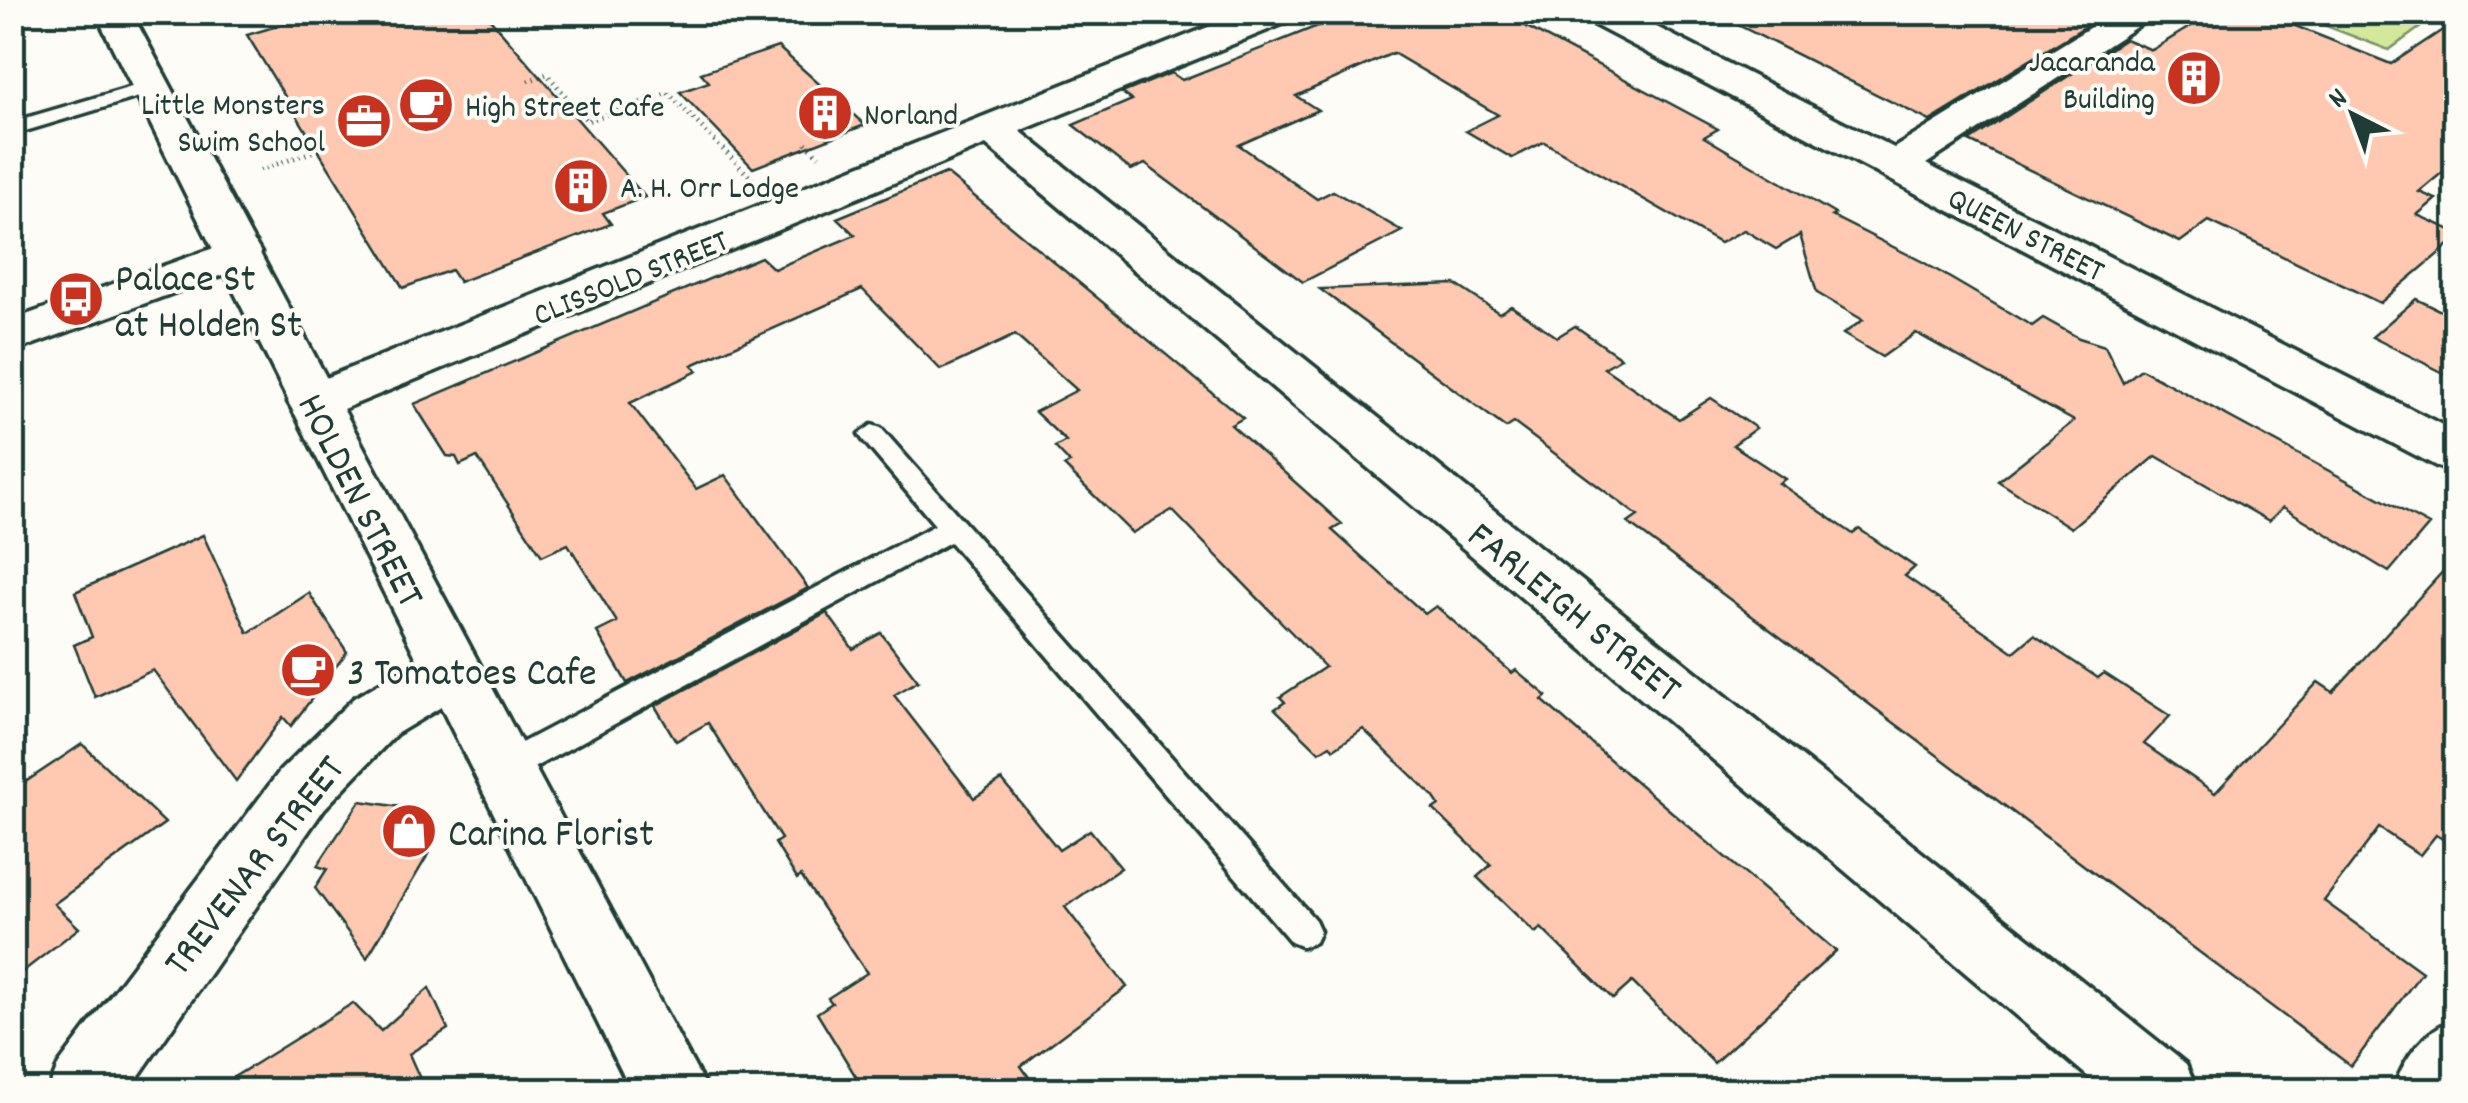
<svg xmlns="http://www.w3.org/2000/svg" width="2468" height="1103" font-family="Dekko,sans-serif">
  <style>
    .green { fill: #d4e89c; stroke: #7a9268; stroke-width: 2.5 }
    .building { fill: #ffc8b1; stroke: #1f3d34; stroke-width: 2.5 }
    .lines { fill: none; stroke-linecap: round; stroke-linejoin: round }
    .service-casing { stroke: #1f3d34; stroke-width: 7 }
    .minor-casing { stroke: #1f3d34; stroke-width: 7 }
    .tertiary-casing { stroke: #1f3d34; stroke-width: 7 }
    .path { stroke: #1f3d34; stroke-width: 5; stroke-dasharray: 1 5; stroke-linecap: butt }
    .service { fill: #fdfcf7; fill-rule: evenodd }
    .minor { fill: #fdfcf7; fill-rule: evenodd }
    .tertiary { fill: #fdfcf7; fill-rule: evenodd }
    .labels { text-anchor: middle; stroke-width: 8; stroke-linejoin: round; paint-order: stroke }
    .far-poi-label { font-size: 32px; fill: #1f3d34; stroke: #fdfcf7; text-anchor: start }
    .far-street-label { font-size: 32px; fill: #1f3d34; stroke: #fdfcf7 }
    .poi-label { font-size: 40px; fill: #1f3d34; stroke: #fdfcf7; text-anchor: start }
    .street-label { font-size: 40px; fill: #1f3d34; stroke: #fdfcf7 }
  </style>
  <rect width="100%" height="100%" fill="#fdfcf7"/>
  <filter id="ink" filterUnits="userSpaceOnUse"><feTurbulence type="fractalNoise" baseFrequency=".01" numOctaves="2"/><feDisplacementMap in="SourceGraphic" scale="20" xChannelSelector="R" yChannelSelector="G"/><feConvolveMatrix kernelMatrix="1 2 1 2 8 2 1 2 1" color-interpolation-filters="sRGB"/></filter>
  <g filter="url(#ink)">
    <!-- green -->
    <polygon class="green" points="2325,13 2325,12 2440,13 2389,50 2313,21"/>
    <!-- building -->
    <g class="building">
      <polygon points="324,12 484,12 645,197 603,213 611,224 459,282 451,270 403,288 247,35"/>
      <polygon points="1323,12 1499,12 1718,129 1704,137 1835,214 1832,216 1923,262 2032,326 2043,318 2079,338 2105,346 2123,383 2141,369 2429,525 2389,572 2283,507 2269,521 2156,456 2071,528 1998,481 2074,421 1916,333 1882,357 1843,334 1863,320 1817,293 1800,235 1776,249 1744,230 1720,243 1544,142 1512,158 1466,131 1498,115 1393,53 1296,96 1318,110 1239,145 1317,199 1333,191 1402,231 1303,282 1145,164 1131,170 1073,125 1132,100 1122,93 1171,73 1182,80 1335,19"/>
      <polygon points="1712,12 2062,12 2089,24 1930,121"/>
      <polygon points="2214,12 2260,12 2391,64 2456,21 2456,161 2419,192 2436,199 2417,215 2456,232 2456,239 2380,303 2209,221 2180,242 1969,141 2125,39 2152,50"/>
      <polygon points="778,47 865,125 753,168 680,92 709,82 701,73"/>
      <polygon points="946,173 1243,418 1231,425 1342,524 1332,530 1425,614 1436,606 1512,673 1516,670 1547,696 1542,700 1614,763 1836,951 1714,1063 1632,982 1613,999 1541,928 1535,933 1477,877 1491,865 1433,809 1439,805 1433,796 1363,729 1334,749 1330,745 1319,752 1275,709 1285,702 1280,697 1325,667 1172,510 1132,533 1064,466 1070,463 1055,447 1066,441 1035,412 1077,390 1015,335 941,370 862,289 692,365 698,371 630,403 696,489 725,475 808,588 627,683 597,632 617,622 568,544 542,556 477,457 460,465 456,457 447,456 414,404 761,257 774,269 855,235 837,218"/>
      <polygon points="1455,284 1499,313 1511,306 1557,337 1575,326 1621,358 1604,368 1679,419 1711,398 1756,428 1733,445 1785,479 1779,483 1853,534 1859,529 1915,567 1905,576 2014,652 2034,635 2098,678 2104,673 2170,716 2144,744 2215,793 2318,682 2333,692 2456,557 2456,847 2436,835 2420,855 2379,828 2324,901 2422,972 2351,1066 1628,523 1638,516 1514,423 1506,428 1320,289"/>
      <polygon points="2416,299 2456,318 2456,379 2372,337"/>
      <polygon points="203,535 248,633 309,593 347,652 291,726 283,717 236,781 153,670 95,697 74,645 92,637 75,592"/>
      <polygon points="827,613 853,649 881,633 918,681 894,695 974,798 1002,780 1059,850 1090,830 1121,868 1065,907 1127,987 1021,1066 1038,1090 864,1090 817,1013 832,1003 828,998 867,973 801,876 797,879 775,843 781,839 708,723 676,741 655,706"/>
      <polygon points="82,744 165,823 54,904 79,928 12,980 12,791"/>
      <polygon points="360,801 408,808 429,853 367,958 315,888 327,869 317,866"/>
      <polygon points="429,988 448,1029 409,1054 425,1090 213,1090 353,1003 381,1031"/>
    </g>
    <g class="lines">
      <!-- service casing -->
      <g class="service-casing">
        <g id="service">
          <polygon points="152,81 159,83 159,91 12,135 12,122"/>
          <polygon points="872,425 881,428 1315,920 1320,931 1315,942 1303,947 1291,942 950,542 513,779 502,782 491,779 486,769 491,759 935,525 863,440 859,434"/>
        </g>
      </g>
      <!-- minor casing -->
      <g class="minor-casing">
        <g id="minor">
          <polygon points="1246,12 1297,12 1292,20 1020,131 2186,1064 2197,1090 2104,1090 986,145 331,414 313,419 295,414 288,402 295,390"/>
          <polygon points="1580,12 1627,12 1894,148 2115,12 2159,12 1926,164 2456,432 2456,472 2438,467 1585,20"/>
          <polygon points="239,239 255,243 261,253 255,263 12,352 12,320"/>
          <path d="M2456,1018V1090H2393C2405,1057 2422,1032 2456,1018Z"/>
        </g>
      </g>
      <!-- tertiary casing -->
      <g class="tertiary-casing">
        <polygon id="tertiary" points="95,12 131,12 707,1090 631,1090 441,707 396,734 324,809 129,1090 48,1090 59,1064 280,771 354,698 418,661"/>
      </g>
      <!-- path -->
      <g class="path">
        <polyline points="528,81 547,74 587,121 668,93 754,181"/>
        <polyline points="806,143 819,156"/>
        <polyline points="260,170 317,150"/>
      </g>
      <!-- service -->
      <use href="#service" class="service"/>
      <!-- minor -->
      <use href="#minor" class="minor"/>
      <!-- tertiary -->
      <use href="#tertiary" class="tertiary"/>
    </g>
  </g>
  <!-- icons -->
  <defs>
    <g id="building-disc" transform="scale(2.875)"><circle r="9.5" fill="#c8321e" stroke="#fdfcf7"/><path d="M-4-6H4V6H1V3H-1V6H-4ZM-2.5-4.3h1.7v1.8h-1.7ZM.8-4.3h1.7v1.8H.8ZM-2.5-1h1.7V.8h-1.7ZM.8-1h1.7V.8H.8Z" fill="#fff"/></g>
    <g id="cafe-disc" transform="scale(2.875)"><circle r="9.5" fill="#c8321e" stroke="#fdfcf7"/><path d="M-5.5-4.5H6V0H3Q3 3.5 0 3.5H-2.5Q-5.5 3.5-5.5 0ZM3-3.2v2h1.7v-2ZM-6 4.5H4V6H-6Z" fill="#fff"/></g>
    <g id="office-disc" transform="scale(2.875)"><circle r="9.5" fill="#c8321e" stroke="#fdfcf7"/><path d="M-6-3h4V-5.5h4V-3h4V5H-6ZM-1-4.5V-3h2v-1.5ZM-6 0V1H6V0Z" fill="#fff"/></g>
    <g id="bus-disc" transform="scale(2.875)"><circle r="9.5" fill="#c8321e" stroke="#fdfcf7"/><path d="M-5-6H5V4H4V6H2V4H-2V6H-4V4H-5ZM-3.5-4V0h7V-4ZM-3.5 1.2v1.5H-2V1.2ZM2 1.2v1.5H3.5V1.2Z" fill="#fff"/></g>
    <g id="shop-disc" transform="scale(2.875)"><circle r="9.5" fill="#c8321e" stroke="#fdfcf7"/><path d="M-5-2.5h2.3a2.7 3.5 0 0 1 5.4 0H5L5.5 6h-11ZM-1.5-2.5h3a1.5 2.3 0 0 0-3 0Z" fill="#fff"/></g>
  </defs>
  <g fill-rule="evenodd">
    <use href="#building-disc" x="2194" y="78"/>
    <use href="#cafe-disc" x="426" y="105"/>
    <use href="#building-disc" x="825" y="113"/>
    <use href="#office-disc" x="364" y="121"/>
    <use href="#building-disc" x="581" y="186"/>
    <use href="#bus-disc" x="76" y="299"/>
    <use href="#cafe-disc" x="308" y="670"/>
    <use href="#shop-disc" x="409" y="831"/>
  </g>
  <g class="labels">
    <!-- far-poi labels -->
    <g class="far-poi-label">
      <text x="2155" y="71" text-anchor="end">Jacaranda<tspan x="2155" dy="37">Building</tspan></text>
      <text x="325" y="114" text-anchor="end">Little Monsters<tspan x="325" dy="37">Swim School</tspan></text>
      <text x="465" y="116">High Street Cafe</text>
      <text x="864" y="124">Norland</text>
      <text x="620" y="197">A. H. Orr Lodge</text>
    </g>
    <!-- far-street labels -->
    <g class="far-street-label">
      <text transform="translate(2027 233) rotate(27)" y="11">QUEEN STREET</text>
      <text transform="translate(630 276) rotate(-22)" y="11">CLISSOLD STREET</text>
    </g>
    <!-- poi labels -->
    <g class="poi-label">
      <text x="115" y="290">Palace St<tspan x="115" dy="46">at Holden St</tspan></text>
      <text x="347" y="684">3 Tomatoes Cafe</text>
      <text x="448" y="845">Carina Florist</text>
    </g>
    <!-- street labels -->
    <g class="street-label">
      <text transform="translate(363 499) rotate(63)" y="14">HOLDEN STREET</text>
      <text transform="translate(1576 610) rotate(39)" y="14">FARLEIGH STREET</text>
      <text transform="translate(252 864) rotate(-52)" y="14">TREVENAR STREET</text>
    </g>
  </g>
  <!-- margin -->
  <rect width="2468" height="1103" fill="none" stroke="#fdfcf7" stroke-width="50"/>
  <rect x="25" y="25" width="2418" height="1053" fill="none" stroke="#1f3d34" stroke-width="4" filter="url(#ink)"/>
  <!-- north arrow -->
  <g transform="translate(2353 115) rotate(318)" stroke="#fdfcf7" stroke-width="8" paint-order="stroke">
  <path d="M0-8L18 38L0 25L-18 38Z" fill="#1f3d34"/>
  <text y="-15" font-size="28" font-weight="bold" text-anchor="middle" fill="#1f3d34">N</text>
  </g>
</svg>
